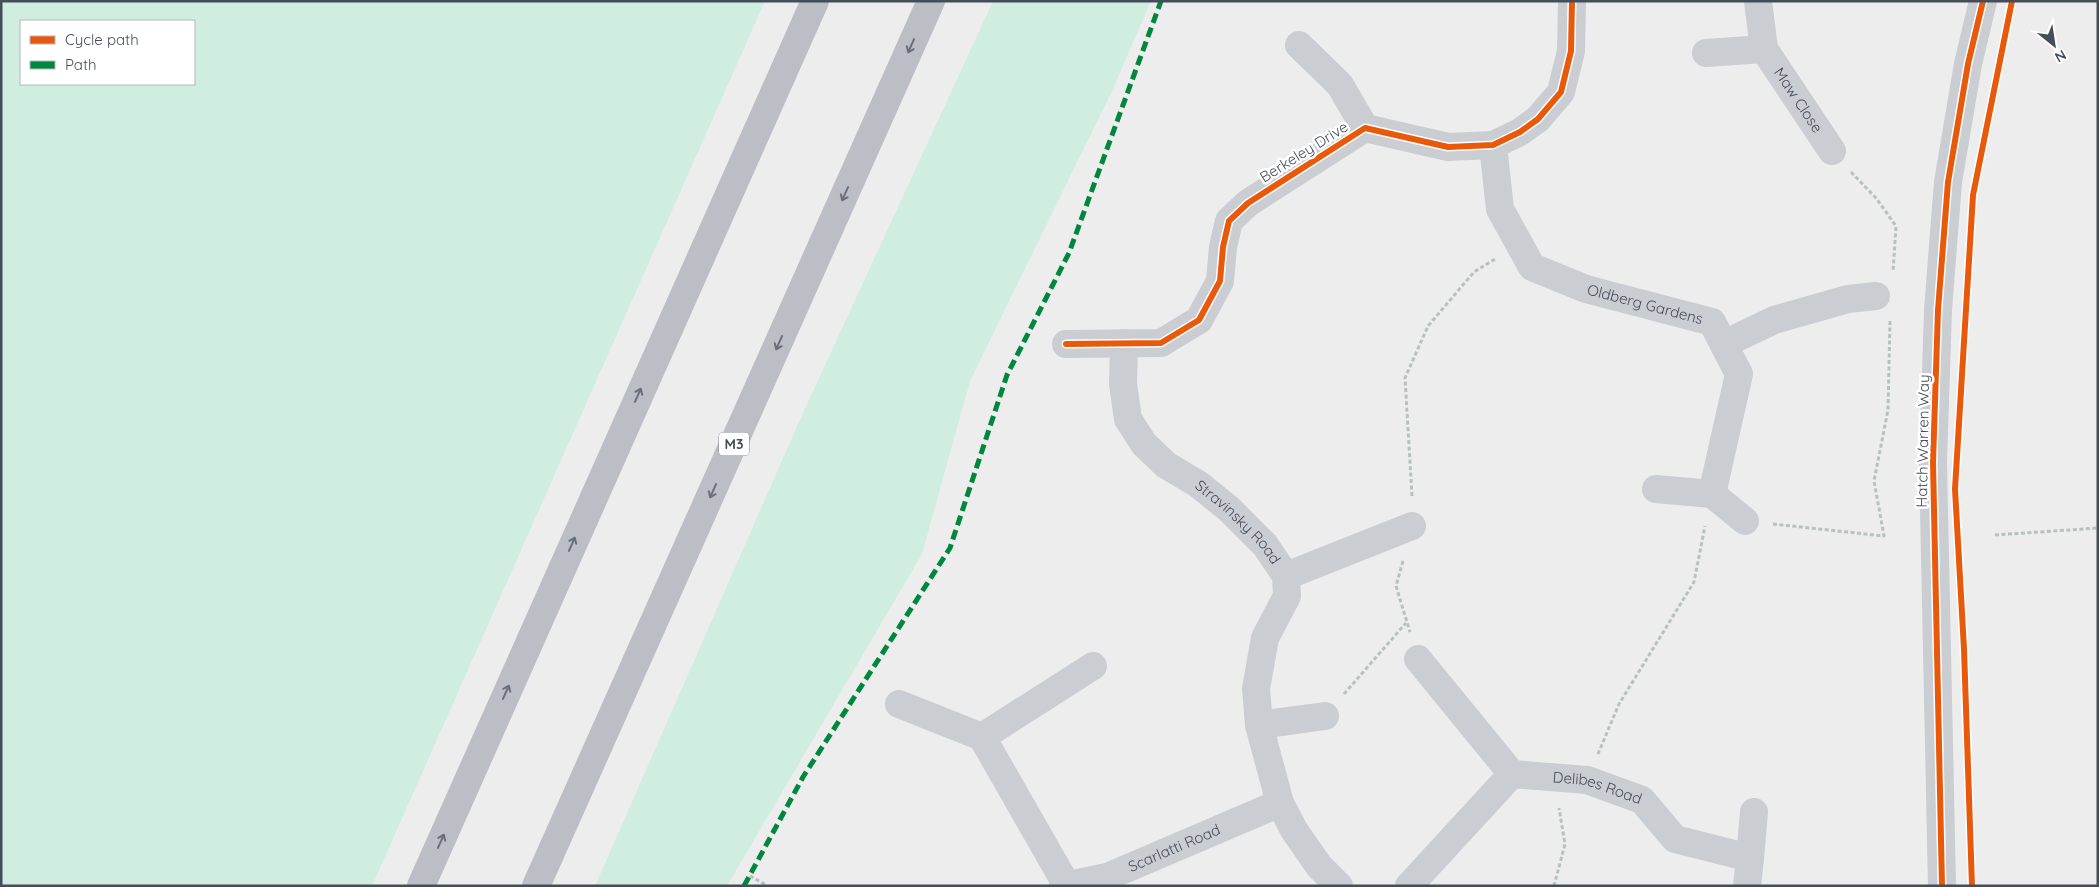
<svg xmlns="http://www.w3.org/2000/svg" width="2099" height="887" font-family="Quicksand,sans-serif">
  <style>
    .green { fill: #d0eedf; fill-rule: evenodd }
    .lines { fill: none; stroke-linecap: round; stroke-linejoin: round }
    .path { stroke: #b6c2c1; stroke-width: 3; stroke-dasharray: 4 2.5; stroke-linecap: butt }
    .minor { stroke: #cacdd1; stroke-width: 28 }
    .highway { stroke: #bbbec5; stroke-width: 28 }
    .quiet { stroke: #00873e; stroke-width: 5; stroke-dasharray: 10 5; stroke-linecap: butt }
    .cycleway-casing { stroke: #fff; stroke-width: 9 }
    .cycleway { stroke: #e8590c; stroke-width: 6 }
    .oneway { stroke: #686f7a }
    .labels { text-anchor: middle; stroke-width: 5; stroke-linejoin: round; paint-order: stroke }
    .shield { fill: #fff; stroke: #7c828c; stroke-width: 1 }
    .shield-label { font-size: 14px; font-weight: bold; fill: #444d5a }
    .street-label { font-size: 15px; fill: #444d5a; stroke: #fff }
  </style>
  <rect width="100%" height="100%" fill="#eeeded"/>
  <!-- green -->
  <g class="green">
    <path d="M1,1H765L372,886H1ZM21,21H194V84H21Z"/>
    <polygon points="993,1 1151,1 1112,91 970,381 922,554 727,886 595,886 802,415"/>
  </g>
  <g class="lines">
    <!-- path -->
    <g class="path">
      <polyline points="1851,172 1876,198 1896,226 1893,272"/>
      <polyline points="1412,496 1405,378 1428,326 1474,272 1495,259"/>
      <polyline points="1773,524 1884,536 1874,481 1888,410 1890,320"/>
      <polyline points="1995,535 2098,528"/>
      <polyline points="1403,561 1396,586 1410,632"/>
      <polyline points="1344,694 1406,623"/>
      <polyline points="1598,754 1619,704 1694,582 1705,526"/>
      <polyline points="750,876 768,886"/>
      <polyline points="1554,886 1565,844 1559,808"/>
    </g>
    <!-- minor -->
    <g class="minor">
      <path id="s1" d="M1758,1L1764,49L1832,151"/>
      <polyline points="1299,45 1340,85 1365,128"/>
      <polyline points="1706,53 1764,49"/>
      <path id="s2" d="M1493,145L1500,209L1532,267L1586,289L1712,322L1739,374L1712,494"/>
      <path id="s3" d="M1124,343L1123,384L1128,419L1144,444L1166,465L1198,484L1229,509L1265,545L1286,576L1287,596L1265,638L1256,689L1259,725L1280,803L1294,830L1319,866L1339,886"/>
      <polyline points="1066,344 1161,343 1199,320 1220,281 1223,247 1229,221 1248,203 1365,128 1448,147 1493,145 1520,132 1538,119 1561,92 1571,51 1572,1"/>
      <polyline points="1724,344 1774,320 1848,299 1876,296"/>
      <polyline points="1656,489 1712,494 1745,521"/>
      <polyline points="1286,576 1412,526"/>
      <polyline points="1418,659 1512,774"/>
      <polyline points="899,704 982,737"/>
      <polyline points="1259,725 1325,716"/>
      <polyline points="1750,858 1754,812"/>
      <polyline points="1066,884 982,737 1093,666"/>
      <path id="s4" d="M1063,886L1107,877L1280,803"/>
      <path id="s5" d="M1409,886L1512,774L1587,780L1642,800L1675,839L1750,858L1747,886"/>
      <polyline points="1942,886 1933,462 1938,310 1948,182 1968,64 1983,1"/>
    </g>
    <!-- highway -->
    <g class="highway">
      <polyline points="421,886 815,1"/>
      <polyline points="536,886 931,1"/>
    </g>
    <!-- quiet -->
    <polyline class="quiet" points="744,886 803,777 950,548 1007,375 1069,253 1161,1"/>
    <!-- cycleway casing -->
    <g class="cycleway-casing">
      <g id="cycleway">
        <polyline points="1066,344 1161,343 1199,320 1220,281 1223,247 1229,221 1248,203 1365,128 1448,147 1493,145 1520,132 1538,119 1561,92 1571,51 1572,1"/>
        <polyline points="1942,886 1933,462 1938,310 1948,182 1968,64 1983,1"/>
        <polyline points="1972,886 1964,649 1955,489 1973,195 2012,1"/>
      </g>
    </g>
    <!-- cycleway -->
    <use href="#cycleway" class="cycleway"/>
  </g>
  <!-- one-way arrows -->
  <defs><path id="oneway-shaft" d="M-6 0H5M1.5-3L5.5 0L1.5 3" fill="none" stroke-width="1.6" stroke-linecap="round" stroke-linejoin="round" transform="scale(1.25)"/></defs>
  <g class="oneway">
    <use href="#oneway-shaft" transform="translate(911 46) rotate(114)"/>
    <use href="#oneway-shaft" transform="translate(845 194) rotate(114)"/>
    <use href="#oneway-shaft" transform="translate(779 343) rotate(114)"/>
    <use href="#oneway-shaft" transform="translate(638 395) rotate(-66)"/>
    <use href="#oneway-shaft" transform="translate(713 491) rotate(114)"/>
    <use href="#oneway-shaft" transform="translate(572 544) rotate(-66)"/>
    <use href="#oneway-shaft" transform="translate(506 692) rotate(-66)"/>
    <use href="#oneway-shaft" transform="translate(441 841) rotate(-66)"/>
  </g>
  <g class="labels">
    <!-- shield labels -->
    <rect class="shield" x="719" y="432.5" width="30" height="23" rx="4"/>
    <g class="shield-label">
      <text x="734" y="449">M3</text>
    </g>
    <!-- street labels -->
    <g class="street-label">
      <text dy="5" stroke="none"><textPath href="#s1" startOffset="110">Maw Close</textPath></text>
      <text transform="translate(1304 152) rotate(-32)" y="5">Berkeley Drive</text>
      <text dy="5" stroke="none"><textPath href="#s2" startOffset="250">Oldberg Gardens</textPath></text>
      <text transform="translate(1923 441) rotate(-89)" y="5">Hatch Warren Way</text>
      <text dy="5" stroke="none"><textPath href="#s3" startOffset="229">Stravinsky Road</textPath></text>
      <text dy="5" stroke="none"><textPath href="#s5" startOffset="239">Delibes Road</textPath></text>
      <text dy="5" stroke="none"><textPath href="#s4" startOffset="118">Scarlatti Road</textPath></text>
    </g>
  </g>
  <!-- border -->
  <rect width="2099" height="887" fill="none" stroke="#444d5a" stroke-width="5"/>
  <!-- legend -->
  <rect x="20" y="20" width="175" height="65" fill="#ffffff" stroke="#b4b8bd"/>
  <rect x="30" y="36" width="25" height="8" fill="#e8590c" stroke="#b4b8bd"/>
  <text x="65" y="45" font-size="15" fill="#444d5a">Cycle path</text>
  <rect x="30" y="61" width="25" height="8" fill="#00873e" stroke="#b4b8bd"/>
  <text x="65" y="70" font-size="15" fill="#444d5a">Path</text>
  <!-- north arrow -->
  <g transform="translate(2054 45) rotate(150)" stroke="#ffffff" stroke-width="4" paint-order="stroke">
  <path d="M0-4L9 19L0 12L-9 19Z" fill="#444d5a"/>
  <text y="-8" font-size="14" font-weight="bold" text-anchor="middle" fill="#444d5a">N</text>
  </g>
</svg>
